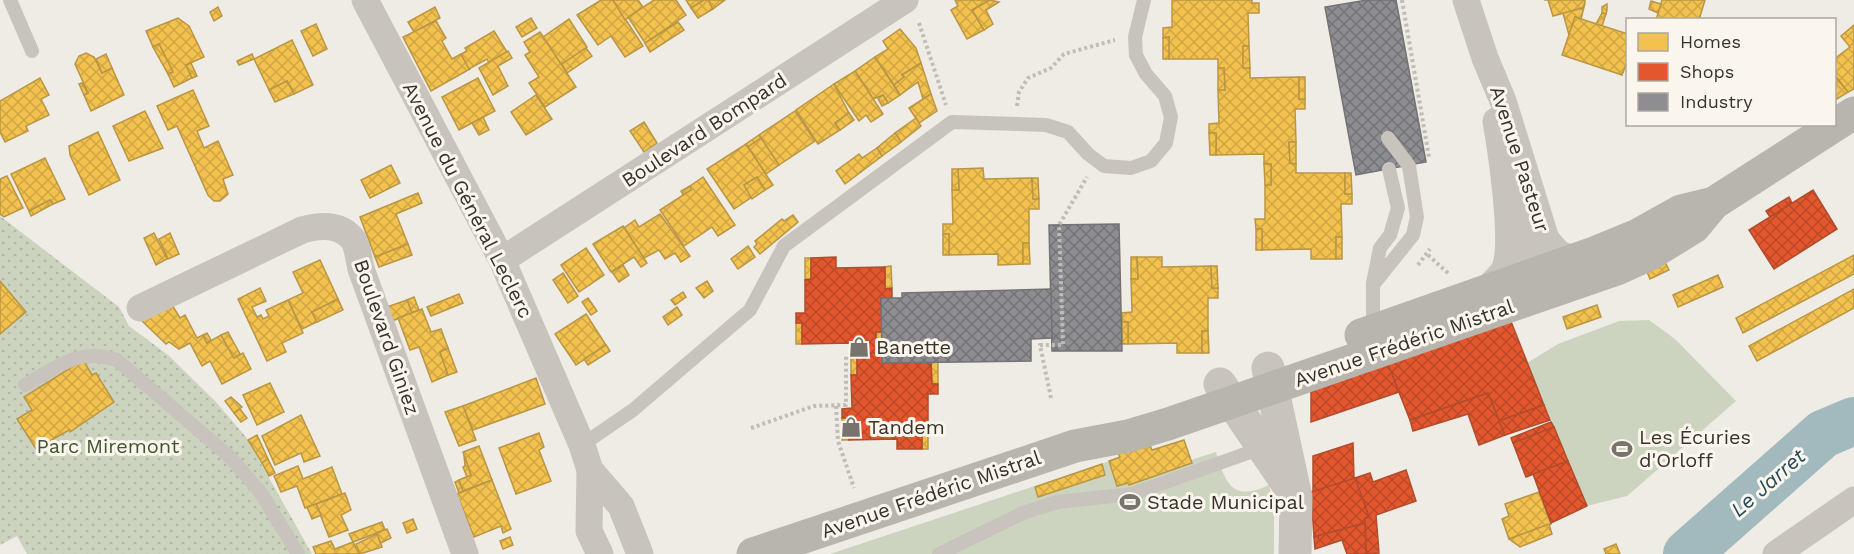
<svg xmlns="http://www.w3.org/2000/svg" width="1854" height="554" font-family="'Work Sans',sans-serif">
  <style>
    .green { fill: url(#green-dots) }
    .pitch { fill: #ccd4c0 }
    .homes { fill: url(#homes-cross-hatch); stroke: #ba9644; stroke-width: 1.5 }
    .shops { fill: url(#shops-cross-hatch); stroke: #b14c2d; stroke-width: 1.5 }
    .industry { fill: url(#industry-cross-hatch); stroke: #747273; stroke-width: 1.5 }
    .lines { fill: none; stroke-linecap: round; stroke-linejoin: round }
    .river { stroke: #a2b9be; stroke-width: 48 }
    .path { stroke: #c0bcb6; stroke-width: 4; stroke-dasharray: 3 3; stroke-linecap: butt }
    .service { stroke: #c8c4bd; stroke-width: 14 }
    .minor { stroke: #c8c4bd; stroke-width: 27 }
    .tertiary { stroke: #c8c4bd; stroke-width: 33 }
    .secondary { stroke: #b8b4ae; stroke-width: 33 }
    .labels { text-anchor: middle; stroke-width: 6; stroke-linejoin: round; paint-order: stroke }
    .street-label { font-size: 20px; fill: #39322b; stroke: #faf6ed }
    .poi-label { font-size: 20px; fill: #39322b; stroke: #faf6ed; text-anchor: start }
    .park-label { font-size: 20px; fill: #415630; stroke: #faf6ed }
    .water-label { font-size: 21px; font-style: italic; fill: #234a58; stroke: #faf6ed }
  </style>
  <defs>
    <pattern id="green-dots" width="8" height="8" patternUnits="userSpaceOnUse" patternTransform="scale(1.5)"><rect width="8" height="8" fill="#ccd4c0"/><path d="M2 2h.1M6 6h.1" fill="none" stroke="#b0b6a5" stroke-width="1.8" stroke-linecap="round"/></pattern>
    <pattern id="homes-cross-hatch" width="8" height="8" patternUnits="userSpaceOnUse" patternTransform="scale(1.5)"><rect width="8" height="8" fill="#f2c14e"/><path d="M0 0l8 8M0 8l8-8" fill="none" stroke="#d0a644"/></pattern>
    <pattern id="shops-cross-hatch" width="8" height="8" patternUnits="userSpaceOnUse" patternTransform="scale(1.5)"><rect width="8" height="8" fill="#e4572e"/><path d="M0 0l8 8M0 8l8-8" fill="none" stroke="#ba4927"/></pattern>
    <pattern id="industry-cross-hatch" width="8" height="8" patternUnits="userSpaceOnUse" patternTransform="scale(1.5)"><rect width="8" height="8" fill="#8d8d92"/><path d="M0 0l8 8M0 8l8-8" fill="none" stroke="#747477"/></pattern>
  </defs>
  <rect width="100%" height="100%" fill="#eeece5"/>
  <!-- green -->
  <polygon class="green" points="0,216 119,307 129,326 168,355 216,402 246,437 312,554 27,554 17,536 0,545"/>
  <!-- pitch -->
  <g class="pitch">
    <polygon points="1649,320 1675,339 1736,401 1627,496 1587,506 1527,363 1558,344 1619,321"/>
    <path d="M1149,443L1152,450L1191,460L1216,452C1226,485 1233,502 1269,485L1274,508V554H830L1119,458L1118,453Z"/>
  </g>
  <!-- homes -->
  <g class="homes">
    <polygon points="601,0 613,0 643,46 625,57 611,36 598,45 577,15"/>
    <polygon points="613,0 638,0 643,7 625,20"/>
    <polygon points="654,0 676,0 686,15 645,43 628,17"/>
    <polygon points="686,0 704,0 691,8"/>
    <polygon points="704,0 708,0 713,9 698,18 691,8"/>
    <polygon points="708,0 725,0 713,9"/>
    <polygon points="955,0 990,0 972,10 984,30 967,39 951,10 958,6"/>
    <polygon points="990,0 999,2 986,10 993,24 984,30 972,10"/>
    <polygon points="1172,0 1252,0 1252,3 1259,3 1259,13 1248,13 1249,46 1243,46 1243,68 1250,68 1250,78 1299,77 1299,99 1305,99 1305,109 1295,109 1296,142 1289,142 1290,163 1296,164 1296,173 1345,173 1345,194 1352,194 1352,204 1341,204 1342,237 1336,237 1336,259 1311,259 1311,249 1262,250 1262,229 1256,229 1255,219 1265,219 1265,185 1271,185 1271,164 1264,164 1264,154 1216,155 1216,133 1209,133 1209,124 1219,123 1218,90 1225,90 1224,68 1218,68 1218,59 1169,59 1169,37 1163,38 1163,28 1172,27"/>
    <polygon points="1544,0 1585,0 1585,2 1583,8 1553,16 1548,0"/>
    <polygon points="1662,0 1705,0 1699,20 1656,20"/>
    <polygon points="1651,1 1661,4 1658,13 1649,9"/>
    <polygon points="1585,3 1581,19 1575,17 1569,35 1563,13 1583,8"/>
    <polygon points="1607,4 1607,10 1606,14 1602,13 1602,7"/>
    <polygon points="218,7 222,16 214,21 210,12"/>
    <polygon points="435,7 440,18 414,32 408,22"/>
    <polygon points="1602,13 1606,14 1602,26 1596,24"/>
    <polygon points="1575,17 1628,34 1628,60 1622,75 1562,55"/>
    <polygon points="178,18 189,26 204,57 186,65 192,78 174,87 168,74 173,72 159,44 153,47 146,31"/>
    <polygon points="531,18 537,28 522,37 516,27"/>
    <polygon points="569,19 587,47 561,65 543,37"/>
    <polygon points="436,21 446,38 442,41 452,59 461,54 470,69 431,91 403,37"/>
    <polygon points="678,22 684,30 650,52 645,43"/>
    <polygon points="316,24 327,49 313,56 301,31"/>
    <polygon points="1854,25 1854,89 1848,92 1834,74 1834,59 1850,47 1841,36"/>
    <polygon points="900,29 916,48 921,63 902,75 904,77 894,85 875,57 888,49 883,41"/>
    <polygon points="494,31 507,52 489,63 487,59 469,69 461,54 467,51 465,48"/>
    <polygon points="540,32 576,87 545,107 529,83 539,77 525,55 530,52 524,42"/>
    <polygon points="1169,37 1169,59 1163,59 1163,38"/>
    <polygon points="292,40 313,85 294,94 287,81 269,90 254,59"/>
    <polygon points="159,44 173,72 168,74 153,47"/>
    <polygon points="1243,46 1249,46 1250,68 1243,68"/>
    <polygon points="586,48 592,56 567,73 562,64"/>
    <polygon points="508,51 512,58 498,66 508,86 493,95 479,68"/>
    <polygon points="86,53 94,57 102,73 112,68 124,95 91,111 84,95 88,93 75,64 79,56"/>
    <polygon points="106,54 112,68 102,73 96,59"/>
    <polygon points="252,54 254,59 239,65 237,61"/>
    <polygon points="875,57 900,95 888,103 883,95 873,99 855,71"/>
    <polygon points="191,63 197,76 192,78 186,65"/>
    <polygon points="921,63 931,94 923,99 918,82 900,95 894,85 904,77 902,75"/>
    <polygon points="1218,68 1224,68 1225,90 1218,90"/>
    <polygon points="855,71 883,114 871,122 866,115 859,121 834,84"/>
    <rect x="1299" y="77" width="6" height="22"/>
    <polygon points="40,78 49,95 41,99 49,115 26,126 28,131 5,142 0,132 0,101"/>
    <polygon points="478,78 495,111 459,130 442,97"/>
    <polygon points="1837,79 1848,92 1834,101 1834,80"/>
    <polygon points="287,81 294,94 275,102 269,90"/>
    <polygon points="82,83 88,93 84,95 79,84"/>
    <polygon points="834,84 849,113 835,123 840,130 818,144 796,110"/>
    <polygon points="193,90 209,126 197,131 204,148 218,141 233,175 223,179 228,194 220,201 214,201 208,195 177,126 168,130 157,106"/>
    <polygon points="931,94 937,111 919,123 909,108"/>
    <polygon points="536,95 552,119 526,135 511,112"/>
    <polygon points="883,95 888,103 882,106 878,99"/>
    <polygon points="145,111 163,148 129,161 113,126"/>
    <polygon points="795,111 815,141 779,165 759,135"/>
    <polygon points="849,113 854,120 840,130 835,123"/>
    <polygon points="483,117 489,130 479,135 472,123"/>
    <polygon points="916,118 921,126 901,142 895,133"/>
    <polygon points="644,122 657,143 644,152 630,131"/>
    <polygon points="98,132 120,180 89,195 70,155 69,146"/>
    <polygon points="895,133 901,142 882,156 877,148"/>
    <polygon points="1209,133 1216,133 1216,155 1210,155"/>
    <polygon points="759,135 761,138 748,147 746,144"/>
    <polygon points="761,138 779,165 766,174 748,147"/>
    <polygon points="1289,142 1296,142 1296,164 1290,163"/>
    <polygon points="746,144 773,185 765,190 757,177 744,185 752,197 734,209 707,169"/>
    <polygon points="877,148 882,156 845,184 836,171 859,154 862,158"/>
    <polygon points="45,158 65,199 53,204 50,200 29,211 11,174"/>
    <polygon points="1264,164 1271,164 1271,185 1265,185"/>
    <polygon points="391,165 400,183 370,198 361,180"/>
    <polygon points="983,168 984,179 1032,178 1033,199 1039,199 1039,209 1029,209 1029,243 1023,243 1023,264 998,265 998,254 949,255 949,234 943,234 943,224 953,224 952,190 959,190 958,169"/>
    <polygon points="952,169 958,169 959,190 952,190"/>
    <polygon points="1345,173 1351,173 1352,194 1345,194"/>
    <polygon points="7,176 23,208 4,217 0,214 0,179"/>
    <polygon points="703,177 735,225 718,236 712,227 684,246 660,210 691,190 690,186"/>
    <polygon points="757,177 765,190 752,199 744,185"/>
    <polygon points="1032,178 1038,178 1039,199 1033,199"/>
    <polygon points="690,186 691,190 683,195 681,191"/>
    <polygon points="418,193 422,203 396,214 408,244 375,257 360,217"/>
    <polygon points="50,200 53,204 31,216 29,211"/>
    <polygon points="660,214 690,256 681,262 675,253 665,259 659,250 644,258 624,228 635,220 639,227"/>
    <polygon points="793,215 798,222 760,254 754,247 757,244 755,241 782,219 784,221"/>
    <polygon points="623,226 647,263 641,267 634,257 611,272 593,244"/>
    <rect x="1256" y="229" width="6" height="21"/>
    <polygon points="154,233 167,259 156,265 144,238"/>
    <polygon points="170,233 179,254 168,259 159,239"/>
    <rect x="943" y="234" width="6" height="21"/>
    <rect x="1336" y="237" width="6" height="22"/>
    <polygon points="1023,243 1029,243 1030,264 1023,264"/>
    <polygon points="408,244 412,255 379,267 375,257"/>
    <polygon points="748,246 755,257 738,269 731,259"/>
    <polygon points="586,248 604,275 579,292 561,265"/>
    <polygon points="1854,255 1854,274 1743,333 1736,318"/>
    <polygon points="1131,257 1137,257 1138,279 1131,279"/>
    <polygon points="1137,257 1162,257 1162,267 1211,266 1212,288 1218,288 1218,298 1208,298 1208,331 1202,331 1202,353 1177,353 1177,343 1128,344 1128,322 1122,322 1122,313 1132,312 1131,279 1138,279"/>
    <polygon points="805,258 811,258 811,279 805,280"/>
    <polygon points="320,260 338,299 312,312 317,322 302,329 288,300 303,293 293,272"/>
    <polygon points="1664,260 1669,270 1650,279 1646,269"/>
    <polygon points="623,265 629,275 619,282 612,272"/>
    <polygon points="891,266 892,288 885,289 885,267"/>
    <polygon points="1211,266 1217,266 1218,288 1212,288"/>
    <polygon points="563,273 578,296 568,303 553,280"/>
    <polygon points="1718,275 1723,287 1678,307 1673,295"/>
    <polygon points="0,281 26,312 0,334"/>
    <polygon points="707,281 713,291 704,298 696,288"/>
    <polygon points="260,288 266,301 252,307 257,317 261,315 263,319 269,316 266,310 288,300 303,333 282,343 286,352 267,361 238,299"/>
    <polygon points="1854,289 1854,308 1757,361 1749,346"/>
    <polygon points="683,292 686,297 675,305 671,300"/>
    <polygon points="459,294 463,303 431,316 427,307"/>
    <polygon points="414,297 419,310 412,313 407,300"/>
    <polygon points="588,298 597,311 591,315 582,302"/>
    <polygon points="338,299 343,310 317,322 312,312"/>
    <polygon points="407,300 412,313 392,321 387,307"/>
    <polygon points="172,305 180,318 185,315 197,338 203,335 207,343 221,335 234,358 243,353 251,369 222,384 210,361 202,366 190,343 179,349 169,342 166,344 141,320"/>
    <polygon points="1597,305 1601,317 1567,329 1563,317"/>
    <polygon points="677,307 682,315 668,325 663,317"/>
    <polygon points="422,309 431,332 441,329 448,348 440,352 448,375 432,382 419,347 410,350 398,318"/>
    <polygon points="586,314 606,345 576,365 555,334"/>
    <rect x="1122" y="322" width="6" height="22"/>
    <rect x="796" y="323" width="6" height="21"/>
    <polygon points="1202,331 1208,331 1209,353 1202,353"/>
    <polygon points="228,332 240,354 234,358 221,335"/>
    <rect x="876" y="332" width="6" height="21"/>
    <polygon points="207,333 211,340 207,343 203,335"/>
    <polygon points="606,345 610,351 588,365 584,359"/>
    <polygon points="448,348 457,372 448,375 440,352"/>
    <rect x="851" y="353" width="6" height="22"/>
    <polygon points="83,360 92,375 96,373 114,402 70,432 69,430 36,449 17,419 32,410 24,397"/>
    <polygon points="931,362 938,362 938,384 932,384"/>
    <polygon points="536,378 545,404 473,430 463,406"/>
    <polygon points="270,383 284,412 257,425 243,395"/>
    <polygon points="231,397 242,407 234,413 225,401"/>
    <polygon points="463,406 476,440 459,446 445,412"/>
    <polygon points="240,409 247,418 241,422 234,413"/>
    <polygon points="301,415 320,456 304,462 301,453 275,465 262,436"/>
    <polygon points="842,418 848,418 849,440 842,440"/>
    <rect x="922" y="427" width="6" height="22"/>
    <polygon points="539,433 544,447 539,450 551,481 516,494 499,448"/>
    <polygon points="257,435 268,459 262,463 248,440"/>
    <polygon points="1184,440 1192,463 1129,485 1128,483 1117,486 1109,461 1120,457 1118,453 1149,443 1152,450"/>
    <polygon points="479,446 492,480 463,491 459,480 471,475 463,452"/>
    <polygon points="464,455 471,475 467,477 463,467 465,466"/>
    <polygon points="268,459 275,473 269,476 262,463"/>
    <polygon points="1102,464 1105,475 1038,497 1035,487"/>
    <polygon points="298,466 303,479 332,467 342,494 305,508 297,486 281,492 274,476"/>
    <polygon points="459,480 463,491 459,493 455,482"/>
    <polygon points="492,480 511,529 503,533 501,526 474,537 457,494"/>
    <polygon points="1539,492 1551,524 1509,539 1502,519 1509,516 1505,504"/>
    <polygon points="345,493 351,510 341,515 348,530 329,537 316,504"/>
    <polygon points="316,504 321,515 312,519 307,507"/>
    <polygon points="413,519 417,529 407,533 403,523"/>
    <polygon points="382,522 385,530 353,542 349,534"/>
    <polygon points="1549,524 1552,534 1520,547 1509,539"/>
    <polygon points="387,529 391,538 381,543 376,533"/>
    <polygon points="377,534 382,547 360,554 356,544"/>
    <polygon points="510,537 513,545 503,549 500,541"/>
    <polygon points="331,541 335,549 353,542 359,554 316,554 313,547"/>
    <polygon points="1616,544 1620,554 1606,554 1604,549"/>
  </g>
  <!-- shops -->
  <g class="shops">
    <polygon points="1813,190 1837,229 1774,269 1749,230"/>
    <polygon points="1789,197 1792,203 1770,217 1766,211"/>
    <polygon points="836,257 836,268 885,267 885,289 892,288 892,298 881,298 882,332 876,332 876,353 851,353 851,343 802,344 802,323 796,323 796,313 805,313 805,280 811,279 811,258"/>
    <polygon points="1510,319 1544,405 1499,421 1488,393 1410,420 1387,362"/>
    <polygon points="857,353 882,353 882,363 931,362 932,384 938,384 938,394 928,394 928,427 922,427 922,449 897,449 897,439 849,440 848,418 842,418 842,409 852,408 851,375 857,375"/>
    <polygon points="1387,362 1399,392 1311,422 1311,389"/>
    <polygon points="1488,393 1505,435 1479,445 1468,414 1413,431 1410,420"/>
    <polygon points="1544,405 1550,420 1505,435 1499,421"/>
    <polygon points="1551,422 1554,427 1513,443 1511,438"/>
    <polygon points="1554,427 1568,461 1526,477 1513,443"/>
    <polygon points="1353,443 1354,479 1313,492 1313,456"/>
    <polygon points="1568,461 1587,506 1551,523 1533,474"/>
    <polygon points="1406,470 1416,501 1376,515 1379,553 1366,554 1365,518 1369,517 1355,478 1370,473 1373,482"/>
    <polygon points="1355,478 1369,517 1365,518 1365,523 1314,537 1311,492"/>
    <polygon points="1365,523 1366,554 1347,554 1342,540 1315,549 1314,537"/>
  </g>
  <!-- industry -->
  <g class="industry">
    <polygon points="1367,0 1396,0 1426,162 1356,175 1325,7"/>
    <polygon points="1119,224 1122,351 1052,351 1049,225"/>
    <polygon points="1051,289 1052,338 1031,339 1031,361 882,363 881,298 902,298 902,293"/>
  </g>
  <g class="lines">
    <!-- river -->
    <polyline class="river" points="1687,554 1823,434 1854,421"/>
    <!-- path -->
    <g class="path">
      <polyline points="1402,0 1429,157"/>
      <polyline points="919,23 946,105"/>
      <polyline points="1017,106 1019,92 1028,78 1051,68 1064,54 1115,40"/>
      <polyline points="1428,255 1449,274"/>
      <polyline points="1418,265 1430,249"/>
      <polyline points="1051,398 1040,345 1063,345 1059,225 1087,177"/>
      <polyline points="836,406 838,441 854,488"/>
      <polyline points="751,428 814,406 846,405 846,356"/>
    </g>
    <!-- service -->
    <g class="service">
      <polyline points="10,0 32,51"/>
      <polyline points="1373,283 1380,248 1390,235 1398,208 1389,169"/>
      <polyline points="1373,330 1373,285 1413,235 1417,217 1409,166 1388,138"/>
      <path d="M25,385C58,367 77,347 117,360L230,457L261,493L298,554"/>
      <polyline points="582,445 633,410 750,310 784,246 952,122 1046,125 1068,132 1088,154 1104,166 1131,168 1151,161 1166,143 1171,117 1165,96 1146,74 1136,55 1135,37 1144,0"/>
      <polyline points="939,554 1023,513 1057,502 1132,494 1262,448"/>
    </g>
    <!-- minor -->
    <g class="minor">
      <polyline points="365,0 502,260 582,445 590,470 589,531 600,554"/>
      <polyline points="1466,0 1485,58 1503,101 1546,239 1559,254 1575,260 1579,273"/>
      <polyline points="1520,215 1543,293"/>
      <polyline points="502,260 905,0"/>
      <path d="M1487,289C1492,283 1502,275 1505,268C1515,243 1501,150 1496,121"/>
      <path d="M140,308L302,230C320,225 341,223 354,241C358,248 359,261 361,269L465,554"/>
      <polyline points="590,470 621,506 640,554"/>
      <polyline points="1776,554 1854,500"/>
    </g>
    <!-- tertiary -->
    <g class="tertiary">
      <polyline points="1268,368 1296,497 1295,554"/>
      <polyline points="1220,384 1287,483"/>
    </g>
    <!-- secondary -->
    <g class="secondary">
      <polyline points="1361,335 1594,253 1638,235 1681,211 1714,203 1854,113"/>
      <polyline points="753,554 1075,446 1128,436 1168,424 1617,269 1650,254 1694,227 1714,203"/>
    </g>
  </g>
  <!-- icons -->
  <defs>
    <g id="shop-bare" transform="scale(1.62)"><path d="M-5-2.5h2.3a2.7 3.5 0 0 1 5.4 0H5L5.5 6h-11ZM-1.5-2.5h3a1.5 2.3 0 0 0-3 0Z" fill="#78736c" stroke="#faf6ed" stroke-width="2.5" paint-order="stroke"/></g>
    <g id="stadium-bare" transform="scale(1.62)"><path d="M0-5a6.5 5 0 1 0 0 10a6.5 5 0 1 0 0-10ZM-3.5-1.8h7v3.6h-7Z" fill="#78736c" stroke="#faf6ed" stroke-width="2.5" paint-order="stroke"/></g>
  </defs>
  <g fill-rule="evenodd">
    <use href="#shop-bare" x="859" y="347"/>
    <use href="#shop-bare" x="851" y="427"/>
    <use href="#stadium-bare" x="1622" y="449"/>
    <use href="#stadium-bare" x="1130" y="502"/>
  </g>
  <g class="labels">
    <!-- street labels -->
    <g class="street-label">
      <text transform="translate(704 130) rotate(-33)" y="7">Boulevard Bompard</text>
      <text transform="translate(1520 159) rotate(72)" y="7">Avenue Pasteur</text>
      <text transform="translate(468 200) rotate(63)" y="7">Avenue du Général Leclerc</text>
      <text transform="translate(387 337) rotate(71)" y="7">Boulevard Giniez</text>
      <text transform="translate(1404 343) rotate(-19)" y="7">Avenue Frédéric Mistral</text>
      <text transform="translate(931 494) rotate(-19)" y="7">Avenue Frédéric Mistral</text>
    </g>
    <!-- poi labels -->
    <g class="poi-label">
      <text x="876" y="354">Banette</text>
      <text x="868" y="434">Tandem</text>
      <text x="1639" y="444">Les Écuries<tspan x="1639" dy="23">d'Orloff</tspan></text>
      <text x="1147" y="509">Stade Municipal</text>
    </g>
    <!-- park labels -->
    <g class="park-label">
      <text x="108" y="453">Parc Miremont</text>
    </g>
    <!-- water labels -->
    <g class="water-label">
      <text transform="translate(1768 483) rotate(-41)" y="7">Le Jarret</text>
    </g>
  </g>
  <!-- legend -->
  <rect x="1626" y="18" width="210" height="108" fill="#faf6ed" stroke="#ada89f" stroke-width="1.5"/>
  <rect x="1638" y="33" width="30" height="18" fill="#f2c14e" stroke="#ada89f" stroke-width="1.5"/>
  <text x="1680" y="48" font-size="18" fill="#39322b">Homes</text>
  <rect x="1638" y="63" width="30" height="18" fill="#e4572e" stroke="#ada89f" stroke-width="1.5"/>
  <text x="1680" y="78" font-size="18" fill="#39322b">Shops</text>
  <rect x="1638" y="93" width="30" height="18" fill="#8d8d92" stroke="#ada89f" stroke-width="1.5"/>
  <text x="1680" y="108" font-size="18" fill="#39322b">Industry</text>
</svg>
